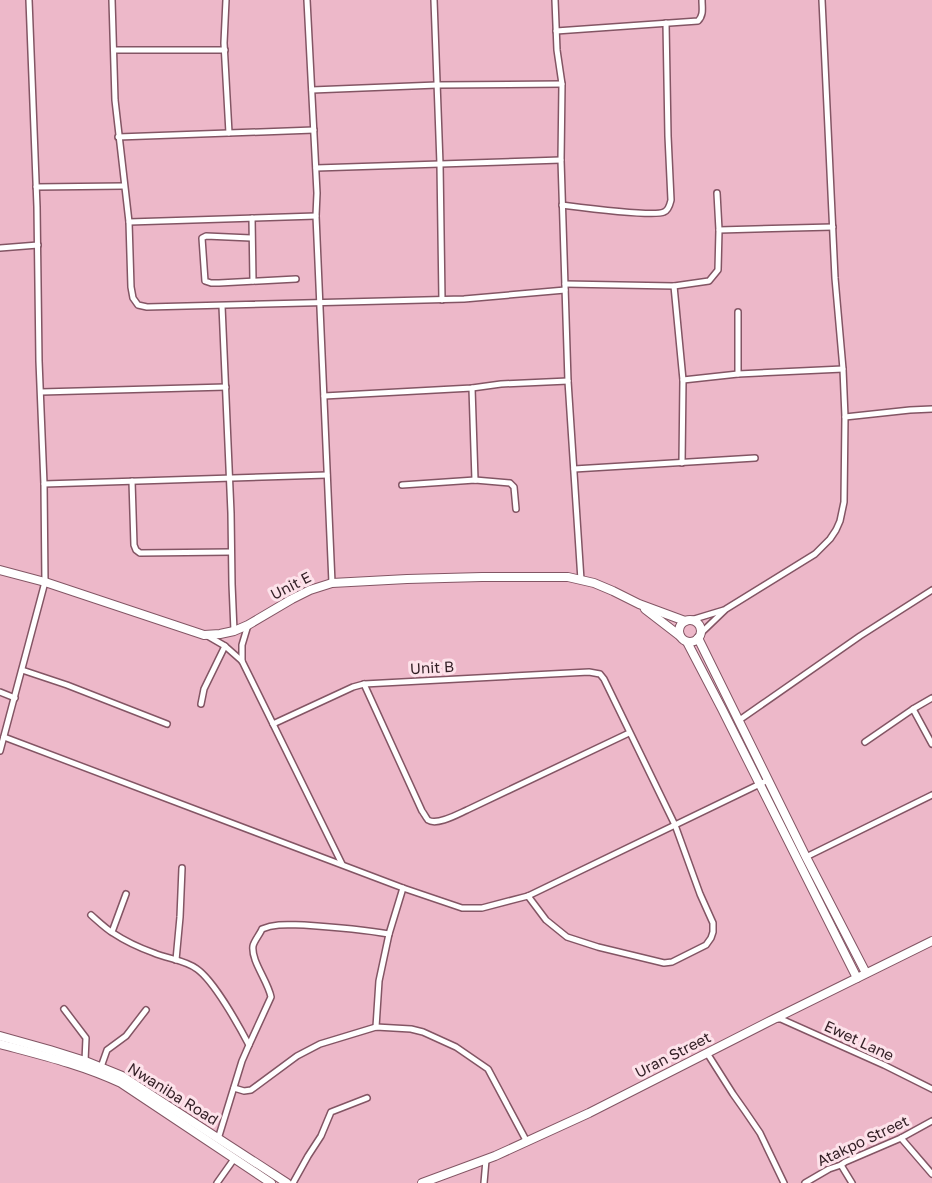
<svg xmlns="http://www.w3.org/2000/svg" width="932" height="1183" font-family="'Golos Text',sans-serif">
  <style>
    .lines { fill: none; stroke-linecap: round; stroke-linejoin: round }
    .street-casing { stroke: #835564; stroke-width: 8 }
    .secondary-casing { stroke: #835564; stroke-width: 10 }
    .street { stroke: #fff; stroke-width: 5 }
    .secondary { stroke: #fff; stroke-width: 8 }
    .labels { text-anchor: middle; stroke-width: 6; stroke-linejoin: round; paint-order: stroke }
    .street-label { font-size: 15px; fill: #311e24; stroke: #fde2ea }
  </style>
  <rect width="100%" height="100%" fill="#edb8c9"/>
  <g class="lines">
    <!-- street casing -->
    <g class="street-casing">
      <g id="street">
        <polyline points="112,0 115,100 129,222 131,287 133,298 138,305 147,307 464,299 565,290"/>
        <polyline points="226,0 224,43 229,133"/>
        <polyline points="307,0 317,193 316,216 322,354 332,583"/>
        <polyline points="434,0 440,164 442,300"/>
        <polyline points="555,0 557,50 562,84 561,160 568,381 581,580"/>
        <path d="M556,31L698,21C704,15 702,8 702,0"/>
        <polyline points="114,50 225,50"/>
        <polyline points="312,90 437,85 562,84"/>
        <polyline points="118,137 314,130"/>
        <polyline points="316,168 561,160"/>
        <polyline points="36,187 124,186"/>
        <path d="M562,205C578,207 654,217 664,212C669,210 670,204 671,200L668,136L666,23"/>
        <polyline points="252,218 253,281"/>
        <polyline points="129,222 316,216"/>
        <polyline points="719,230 833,227"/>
        <polyline points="251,238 206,236 202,238 205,281 211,283 219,283 296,279"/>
        <polyline points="0,248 38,245"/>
        <polyline points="565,284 674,286 709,281 718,270 719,230 717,193"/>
        <polyline points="674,286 683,380 682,463"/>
        <polyline points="222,306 231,513 232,584 234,631"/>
        <polyline points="738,312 738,374"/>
        <polyline points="683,380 738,374 843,369"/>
        <polyline points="472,388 475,480"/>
        <polyline points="41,392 226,387"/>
        <polyline points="324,396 472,388 501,384 568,381"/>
        <polyline points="845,417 910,410 932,409"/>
        <polyline points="574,469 755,458"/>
        <polyline points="132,481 134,545 136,550 140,553 231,552"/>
        <polyline points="44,484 327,475"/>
        <polyline points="402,485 475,480 510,483 514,487 516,509"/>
        <polyline points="691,620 724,610"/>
        <polyline points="700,634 726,609 815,554 830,539 836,530 840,521 844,502 845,417 843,369 835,278 822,0"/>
        <polyline points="206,635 225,646 242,661 342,864"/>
        <polyline points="242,661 242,645 248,625"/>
        <polyline points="22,670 67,685 167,724"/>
        <path d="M364,684L422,811C423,812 427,819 428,820C437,826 458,814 467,810L629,733"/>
        <polyline points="0,692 15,698"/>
        <polyline points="201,704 204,689 225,646"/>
        <polyline points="913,709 932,744"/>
        <polyline points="738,721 860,636 932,590"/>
        <polyline points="273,724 353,687 364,684 589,672 600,674 604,679 675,825 700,894 713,923 713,932 711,938 706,945 672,962 664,963 598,947 567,937 546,920 528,896"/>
        <polyline points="4,737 403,888 462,908 482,908 528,896 768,780"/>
        <polyline points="865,742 913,709 932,698"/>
        <polyline points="0,751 45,582 44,484 39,361 37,207 29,0"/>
        <polyline points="806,857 932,795"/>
        <path d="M91,915C98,921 105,928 113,933C125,941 140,948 154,953C168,959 185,960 197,969C214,981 239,1026 249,1045L242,1061L218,1139"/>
        <polyline points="112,932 126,894"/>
        <polyline points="176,960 180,917 182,868"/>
        <polyline points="64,1009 86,1038 85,1061"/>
        <polyline points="775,1019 781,1019 884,1065 932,1089"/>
        <polyline points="376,1027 379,981 389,934 403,888"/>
        <path d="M249,1045L271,997C268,981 251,961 253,946C254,941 260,934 262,929C276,923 290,925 304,925C334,927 360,929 389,934"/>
        <polyline points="707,1053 733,1094 745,1111 760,1133 784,1183"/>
        <polyline points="101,1067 107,1050 126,1036 146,1010"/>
        <polyline points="234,1088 244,1091 251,1090 297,1056 320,1044 376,1027 411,1029 423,1032 456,1047 488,1069 527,1142"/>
        <polyline points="901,1138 932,1174"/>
        <polyline points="841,1165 852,1183"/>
        <polyline points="217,1183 234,1159"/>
        <polyline points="293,1183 308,1156 321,1136 331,1112 367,1098"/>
        <polyline points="484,1183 486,1160"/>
        <polyline points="805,1183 829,1169 841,1165 845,1162 901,1138 932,1121"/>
      </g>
    </g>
    <!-- secondary casing -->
    <g class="secondary-casing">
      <g id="secondary">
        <polyline points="0,570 45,582 204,635 220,634 234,631 248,625 292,599 310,590 332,583 407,579 482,577 568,577 594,583 613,591 639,604 685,621"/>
        <polyline points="645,609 680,636"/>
        <circle cx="690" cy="631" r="11"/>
        <polyline points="698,638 806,857 866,973"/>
        <polyline points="687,642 722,709 857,978"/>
        <polyline points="0,1036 50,1050 85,1061 122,1076 287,1183"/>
        <path d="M0,1044C41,1055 83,1065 121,1083L271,1183"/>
        <polyline points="422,1183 495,1156 589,1113 774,1019 932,941"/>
      </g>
    </g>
    <!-- street -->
    <use href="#street" class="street"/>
    <!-- secondary -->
    <use href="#secondary" class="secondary"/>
  </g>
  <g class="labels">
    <!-- street labels -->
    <g class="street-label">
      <text transform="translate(291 586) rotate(-27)" y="5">Unit E</text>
      <text transform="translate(432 668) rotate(-3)" y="5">Unit B</text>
      <text transform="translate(859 1041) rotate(25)" y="5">Ewet Lane</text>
      <text transform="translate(673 1055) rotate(-27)" y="5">Uran Street</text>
      <text transform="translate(173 1094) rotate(32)" y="5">Nwaniba Road</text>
      <text transform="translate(863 1141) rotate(-25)" y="5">Atakpo Street</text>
    </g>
  </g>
</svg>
